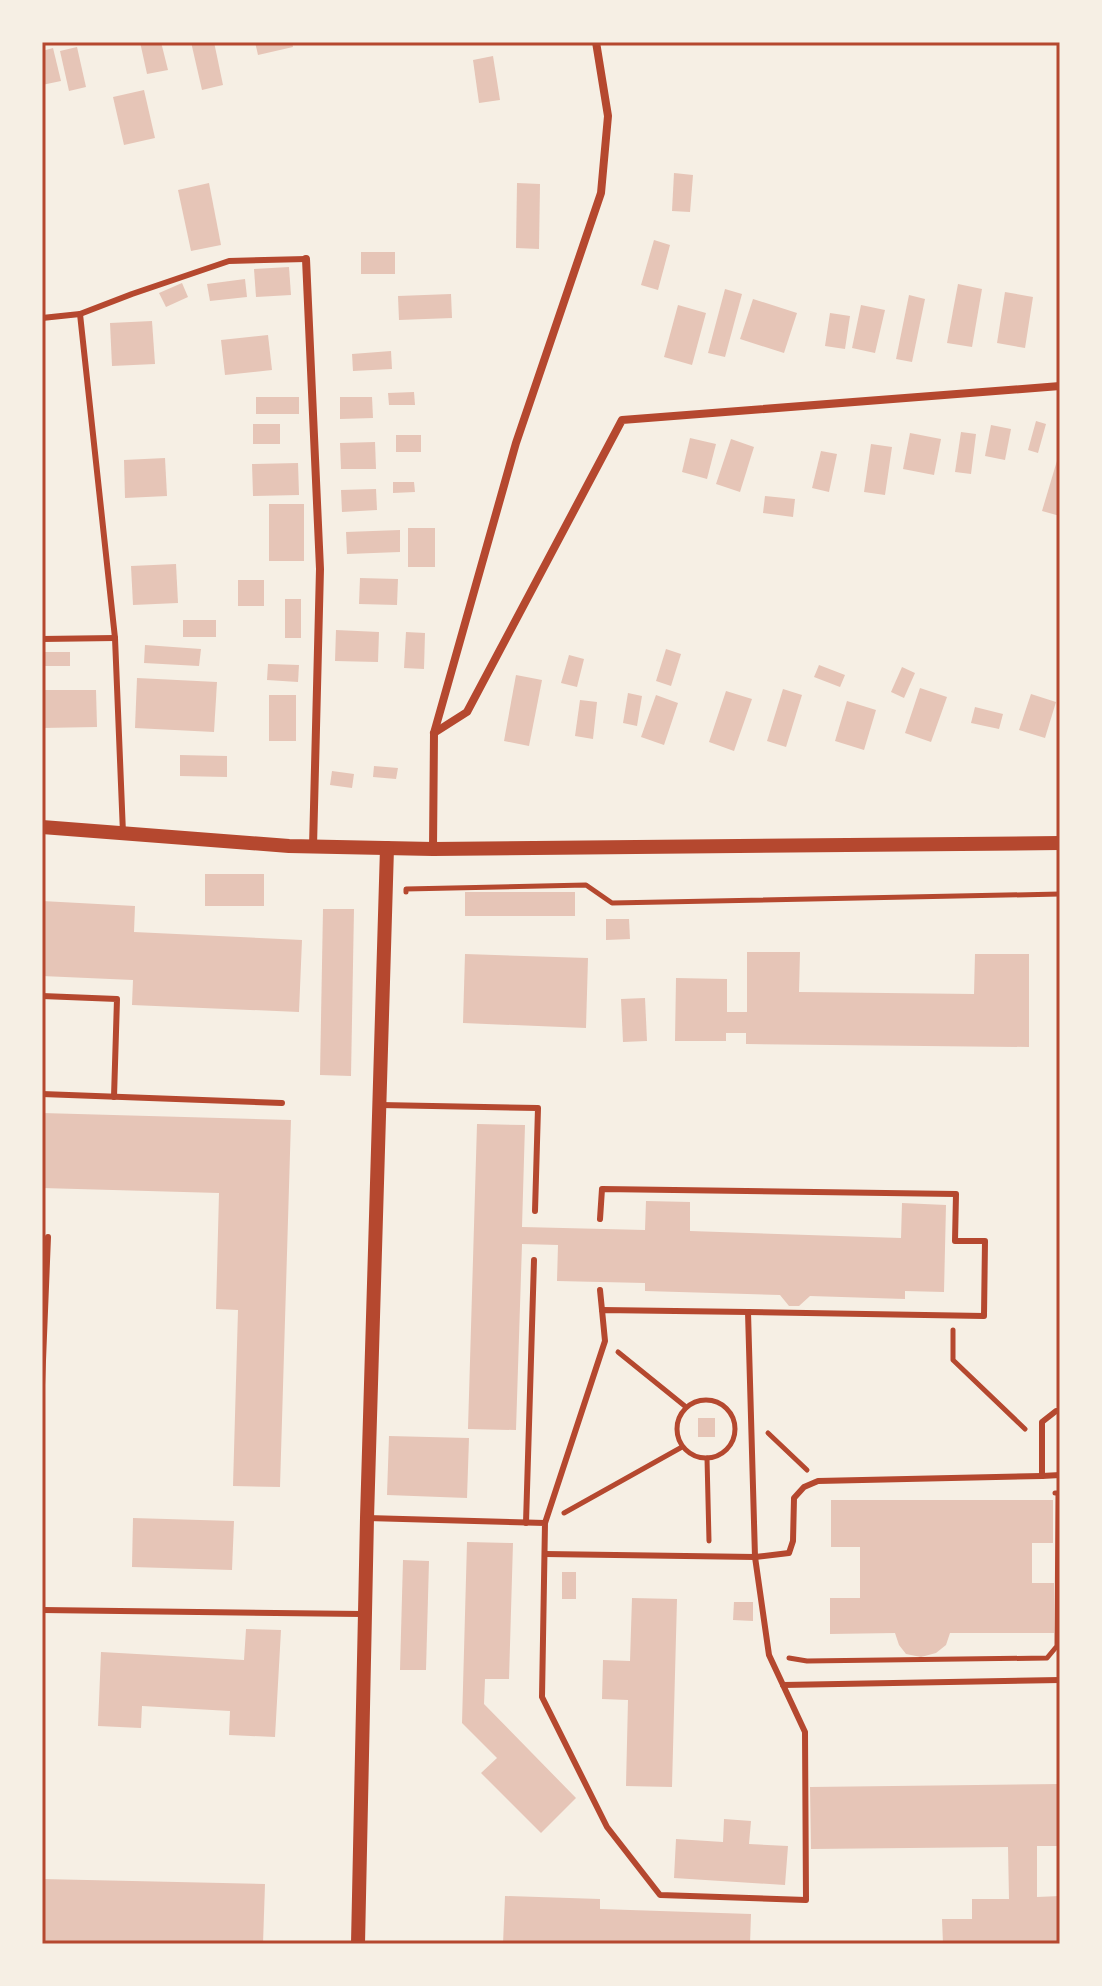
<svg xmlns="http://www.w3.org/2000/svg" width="1102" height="1986" font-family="Overpass,sans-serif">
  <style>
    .building { fill: #e6c5b7 }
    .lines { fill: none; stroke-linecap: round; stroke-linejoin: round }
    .path { stroke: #b5482f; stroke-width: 5 }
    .service { stroke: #b5482f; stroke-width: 6 }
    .minor { stroke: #b5482f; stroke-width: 8 }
    .tertiary { stroke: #b5482f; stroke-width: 14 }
    .neatline { fill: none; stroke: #b5482f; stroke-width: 3 }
  </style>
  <rect width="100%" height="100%" fill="#f6efe4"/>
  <!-- building -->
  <g class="building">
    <polygon points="140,42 161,42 168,70 147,74"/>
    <polygon points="191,42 214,42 223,85 202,90"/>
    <polygon points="255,42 292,42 293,47 258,55"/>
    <polygon points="77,47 86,87 69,91 60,51"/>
    <polygon points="53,48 61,81 42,85 42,51"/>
    <polygon points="493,56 500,100 479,103 473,60"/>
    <polygon points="144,90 155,138 124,145 113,97"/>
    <polygon points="674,173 693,175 690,212 672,211"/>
    <polygon points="209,183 221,245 191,251 178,190"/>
    <polygon points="517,183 540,184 539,249 516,248"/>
    <polygon points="654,240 670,245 658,290 641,285"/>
    <rect x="361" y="252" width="34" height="22"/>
    <polygon points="289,267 291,295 256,297 254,269"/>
    <polygon points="245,279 247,297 210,301 207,284"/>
    <polygon points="182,283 188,297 166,307 159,293"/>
    <polygon points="958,284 982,289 972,347 947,343"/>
    <polygon points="725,289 742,294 725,357 708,353"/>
    <polygon points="1005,292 1033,297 1025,348 997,343"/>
    <polygon points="451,294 452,318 399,320 398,296"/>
    <polygon points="909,295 925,299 912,362 896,359"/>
    <polygon points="753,299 797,313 784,353 740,339"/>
    <polygon points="678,305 706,313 692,365 664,357"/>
    <polygon points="861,305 885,310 875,353 852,348"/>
    <polygon points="830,313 850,316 845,349 825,346"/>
    <polygon points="152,321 155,364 112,366 110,323"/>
    <polygon points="268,335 272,370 225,375 221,340"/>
    <polygon points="391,351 392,369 353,371 352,354"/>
    <polygon points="414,392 415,405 389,405 388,393"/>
    <rect x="256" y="397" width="43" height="17"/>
    <polygon points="340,397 372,397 373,418 340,419"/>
    <polygon points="1036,421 1046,424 1038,453 1028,450"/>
    <rect x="253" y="424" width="27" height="20"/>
    <polygon points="991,425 1011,429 1005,460 985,456"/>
    <polygon points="961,432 976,434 971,474 955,472"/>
    <polygon points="910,433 941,439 934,475 903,469"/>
    <rect x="396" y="435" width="25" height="17"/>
    <polygon points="690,438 716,444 707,479 682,472"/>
    <polygon points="731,439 754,447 740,492 716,484"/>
    <polygon points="375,442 376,469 341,469 340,443"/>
    <polygon points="871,444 892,447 885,495 864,492"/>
    <polygon points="821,451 837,454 829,492 812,488"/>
    <polygon points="1059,454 1060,454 1060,516 1042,511"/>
    <polygon points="165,458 167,496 125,498 124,460"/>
    <polygon points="298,463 299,495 253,496 252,464"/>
    <polygon points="393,482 414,482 415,492 393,493"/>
    <polygon points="376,489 377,510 342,512 341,490"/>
    <polygon points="765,496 795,499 793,517 763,513"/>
    <rect x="269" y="504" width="35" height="57"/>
    <rect x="408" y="528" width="27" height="39"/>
    <polygon points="400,530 400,552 347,554 346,532"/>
    <polygon points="176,564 178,603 133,605 131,566"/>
    <polygon points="360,578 398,579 397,605 359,604"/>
    <rect x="238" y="580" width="26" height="26"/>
    <rect x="285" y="599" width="16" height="39"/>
    <rect x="183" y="620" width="33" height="17"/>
    <polygon points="336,630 379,632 378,662 335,661"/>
    <polygon points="406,632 425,633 424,669 404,668"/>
    <polygon points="145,645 201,649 199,666 144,663"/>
    <polygon points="666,649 681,654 671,686 656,681"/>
    <rect x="42" y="652" width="28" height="14"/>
    <polygon points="569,655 584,659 577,687 561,683"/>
    <polygon points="268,664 299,665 298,682 267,680"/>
    <polygon points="819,665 845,675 840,687 814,677"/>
    <polygon points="902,667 915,673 904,698 891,692"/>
    <polygon points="516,675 542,680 529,746 504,741"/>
    <polygon points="137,678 217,682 214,732 135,728"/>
    <polygon points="920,688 947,697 931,742 905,733"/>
    <polygon points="783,689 802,695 786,747 767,741"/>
    <polygon points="42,690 96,690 97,727 42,728"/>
    <polygon points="726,691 752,699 734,751 709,742"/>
    <polygon points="628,693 642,696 637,726 623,723"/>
    <polygon points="1031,694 1056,702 1045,738 1019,730"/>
    <rect x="269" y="695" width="27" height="46"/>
    <polygon points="656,695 678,703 664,745 641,737"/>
    <polygon points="580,700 597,702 593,739 575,736"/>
    <polygon points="847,701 876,710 864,750 835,741"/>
    <polygon points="975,707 1003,714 999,729 971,723"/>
    <polygon points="180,755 227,756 227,777 180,776"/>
    <polygon points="374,766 398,768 396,779 373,777"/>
    <polygon points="332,771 354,774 352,788 330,785"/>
    <rect x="205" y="874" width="59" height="32"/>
    <rect x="465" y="892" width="110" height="24"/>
    <polygon points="42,901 135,906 134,932 302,940 299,1012 132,1005 133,980 42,976"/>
    <polygon points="323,909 354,909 351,1076 320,1075"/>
    <polygon points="606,919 629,919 630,939 606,940"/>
    <polygon points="747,952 800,952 799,992 974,994 975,954 1029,954 1029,1047 746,1044 746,1033 726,1033 726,1041 675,1041 676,978 727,979 727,1012 747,1012"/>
    <polygon points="465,954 588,958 586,1028 463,1023"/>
    <polygon points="645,998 647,1041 623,1042 621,999"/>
    <polygon points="42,1113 291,1120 280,1487 233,1486 238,1310 216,1309 219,1193 42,1188"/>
    <polygon points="477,1124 525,1125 522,1227 645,1230 646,1201 690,1202 690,1231 901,1238 902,1203 946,1205 944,1292 905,1291 905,1299 810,1296 799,1306 789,1306 780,1295 645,1291 645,1283 557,1281 558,1245 522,1244 516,1430 468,1429"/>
    <rect x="698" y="1418" width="17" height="19"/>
    <polygon points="389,1436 469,1438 467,1498 387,1495"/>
    <polygon points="831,1500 1053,1500 1053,1543 1032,1543 1032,1583 1054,1583 1054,1633 950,1633 946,1645 936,1653 921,1657 906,1654 899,1645 895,1633 830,1634 830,1598 860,1598 860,1547 831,1547"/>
    <polygon points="133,1518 234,1521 232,1570 132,1567"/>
    <polygon points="467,1542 513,1543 509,1679 485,1679 484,1704 576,1798 541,1833 481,1773 497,1758 462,1723"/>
    <polygon points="403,1560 429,1561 426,1670 400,1670"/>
    <rect x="562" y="1572" width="14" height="27"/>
    <polygon points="632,1598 677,1599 672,1787 626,1786 628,1700 602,1699 603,1660 630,1661"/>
    <polygon points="734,1602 753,1602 753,1621 733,1620"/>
    <polygon points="246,1629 281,1630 275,1737 229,1735 230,1711 142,1706 141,1728 98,1726 101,1652 244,1660"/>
    <polygon points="1060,1784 1060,1846 1037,1846 1037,1897 1060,1896 1060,1944 943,1944 942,1919 972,1919 972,1899 1009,1899 1008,1847 811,1849 810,1787"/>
    <polygon points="724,1819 751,1821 749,1844 788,1846 785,1885 674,1878 676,1839 723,1842"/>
    <polygon points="42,1879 265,1884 263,1944 42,1944"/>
    <polygon points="505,1896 600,1899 600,1909 751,1914 750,1944 503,1944"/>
  </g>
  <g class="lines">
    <!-- path -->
    <g class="path">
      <polyline points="406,892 406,889 586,885 612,903 1060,894"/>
      <polyline points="953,1330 953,1360 1025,1429"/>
      <polyline points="618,1352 686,1407"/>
      <circle cx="706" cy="1429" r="29"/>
      <polyline points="768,1433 807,1470"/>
      <polyline points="707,1458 709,1541"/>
      <polyline points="564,1513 682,1447"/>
      <polyline points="789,1658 807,1661 1047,1658 1057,1646 1058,1493 1055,1493"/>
    </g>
    <!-- service -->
    <g class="service">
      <polyline points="80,314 115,638 123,833"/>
      <polyline points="42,318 80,314 132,294 229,261 306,259"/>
      <polyline points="42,639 115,638"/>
      <polyline points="42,996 117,999 114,1097"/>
      <polyline points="42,1094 282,1103"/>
      <polyline points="380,1105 538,1108 535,1211"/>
      <polyline points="600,1219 602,1189 956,1194 955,1241 985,1241 984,1316 748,1312"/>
      <polyline points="600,1290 602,1310"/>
      <polyline points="42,1385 48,1237"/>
      <polyline points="1060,1411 1056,1411 1042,1422 1042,1476 1060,1475"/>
      <polyline points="367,1518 545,1523 542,1697 607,1827 660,1895 806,1900 805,1732 769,1655 755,1557 748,1312 602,1310 605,1341 545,1523"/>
      <polyline points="526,1523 534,1260"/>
      <polyline points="545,1554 755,1557 789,1553 793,1541 794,1498 804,1487 818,1481 1042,1476"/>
      <polyline points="42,1610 362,1614"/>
      <polyline points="783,1685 1060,1680"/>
    </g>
    <!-- minor -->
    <g class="minor">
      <polyline points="306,259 320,569 313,847"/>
      <polyline points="434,733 467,712 622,420 1060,386"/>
      <polyline points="433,849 434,733 516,443 601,193 608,116 596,42"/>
    </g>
    <!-- tertiary -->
    <g class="tertiary">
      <polyline points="42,827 289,846 433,849 1060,843"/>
      <polyline points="358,1944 367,1518 387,848"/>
    </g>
  </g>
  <!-- border -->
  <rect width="1102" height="1986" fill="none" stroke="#f6efe4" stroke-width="88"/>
  <rect x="44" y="44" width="1014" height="1898" class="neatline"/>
</svg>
